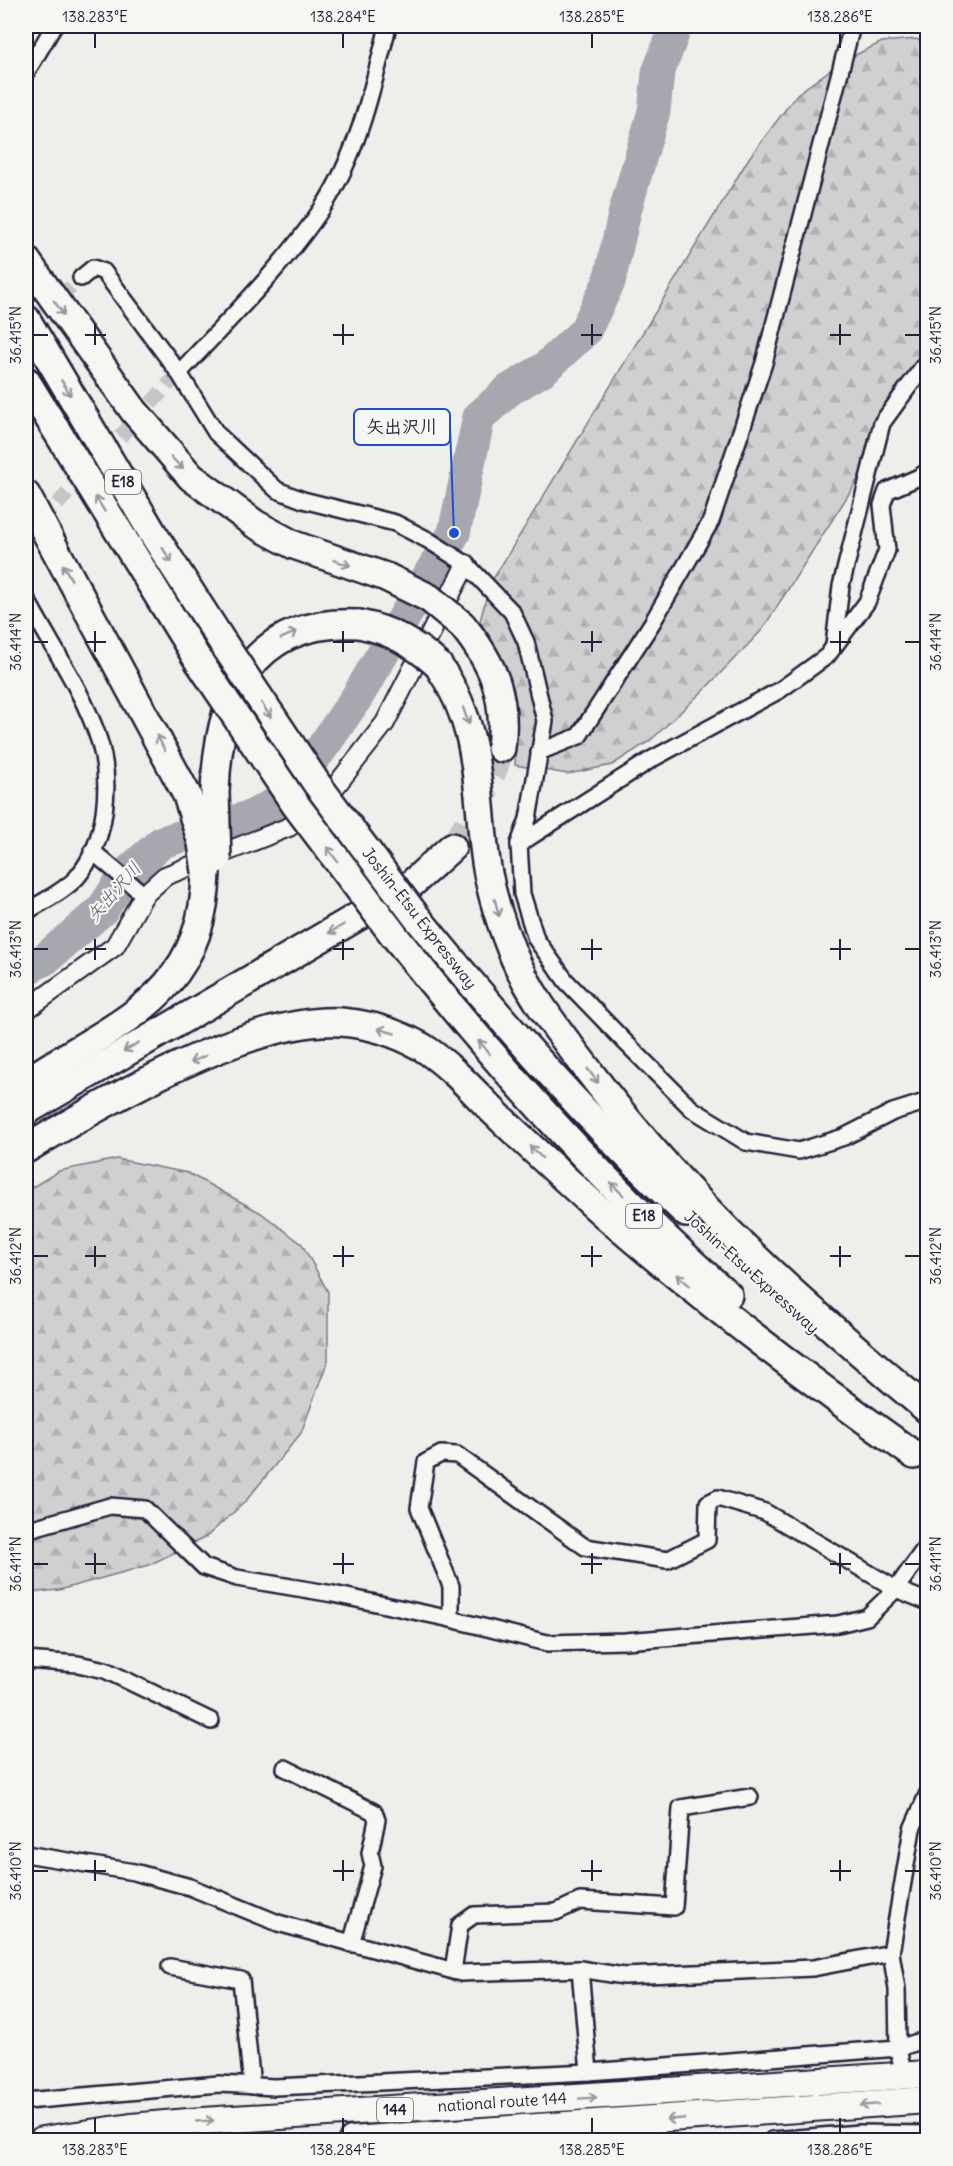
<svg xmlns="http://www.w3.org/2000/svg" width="953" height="2166" font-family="Delius,'Klee One',sans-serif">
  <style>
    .forest { fill: url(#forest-firs); stroke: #797986; stroke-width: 1.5 }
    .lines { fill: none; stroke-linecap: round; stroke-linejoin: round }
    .river { stroke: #a7a7af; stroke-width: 33 }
    .minor-tunnel { stroke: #c5c5c8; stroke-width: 15; stroke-dasharray: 15 8; stroke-linecap: butt }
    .motorway-tunnel { stroke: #c5c5c8; stroke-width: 27; stroke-dasharray: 27 14; stroke-linecap: butt }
    .minor-casing { stroke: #22223b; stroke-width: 20 }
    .tertiary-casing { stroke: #22223b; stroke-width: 22 }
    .trunk-casing { stroke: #22223b; stroke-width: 30 }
    .motorway-casing { stroke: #22223b; stroke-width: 32 }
    .minor { stroke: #f6f6f2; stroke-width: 15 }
    .tertiary { stroke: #f6f6f2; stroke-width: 18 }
    .trunk { stroke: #f6f6f2; stroke-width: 26 }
    .motorway { stroke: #f6f6f2; stroke-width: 27 }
    .motorway-bridge-casing { stroke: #22223b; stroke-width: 32; stroke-linecap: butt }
    .motorway-bridge { stroke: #f6f6f2; stroke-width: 27 }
    .oneway { stroke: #9797a0 }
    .ticks { fill: none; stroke: #22223b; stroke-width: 2 }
    .labels { text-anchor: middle; stroke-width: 4.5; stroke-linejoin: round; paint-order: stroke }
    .shield { fill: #f6f6f2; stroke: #626272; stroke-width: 1.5 }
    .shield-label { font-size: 15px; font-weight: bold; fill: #22223b }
    .street-label { font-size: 16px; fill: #22223b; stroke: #f6f6f2 }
    .water-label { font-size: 18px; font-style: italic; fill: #575769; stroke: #f6f6f2 }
    .leader { fill: none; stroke: #1d4ed8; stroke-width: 2 }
    .callout-dot { fill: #1d4ed8; stroke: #f6f6f2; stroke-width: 2 }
    .callout { fill: #f6f6f2; stroke: #1d4ed8; stroke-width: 2 }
    .callout-label { font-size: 18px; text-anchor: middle; font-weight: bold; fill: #22223b }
    .neatline { fill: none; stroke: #22223b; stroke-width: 2 }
    .ticks-label { font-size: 15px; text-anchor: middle; fill: #22223b }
  </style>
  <defs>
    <pattern id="forest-firs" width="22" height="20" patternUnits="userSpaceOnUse" patternTransform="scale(1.5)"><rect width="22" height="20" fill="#d0d0d1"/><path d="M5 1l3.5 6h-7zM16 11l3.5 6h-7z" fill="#b2b2b4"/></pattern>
  </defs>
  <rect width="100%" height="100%" fill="#eeeeeb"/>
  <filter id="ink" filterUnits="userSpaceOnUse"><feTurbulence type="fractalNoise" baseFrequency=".0167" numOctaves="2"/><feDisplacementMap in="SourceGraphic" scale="12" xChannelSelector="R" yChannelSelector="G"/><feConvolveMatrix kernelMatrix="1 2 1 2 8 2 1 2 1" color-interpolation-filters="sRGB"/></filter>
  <g filter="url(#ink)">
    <!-- forest -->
    <g class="forest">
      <polygon points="916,39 927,44 927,345 921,365 852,489 762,630 706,688 651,740 612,765 568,774 515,765 517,716 504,663 480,621 490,584 749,158 797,94 843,61 882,42"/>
      <polygon points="117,1159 188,1173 261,1213 302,1244 328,1292 328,1360 301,1433 245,1502 206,1537 149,1565 59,1590 26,1593 26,1191 59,1171"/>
    </g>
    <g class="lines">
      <!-- river -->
      <polyline class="river" points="26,969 45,959 102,910 124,876 162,842 252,816 278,802 322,748 357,697 454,533 479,417 509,390 544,369 585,331 609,282 625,211 654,111 658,73 676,26"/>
      <!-- minor-tunnel -->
      <g class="minor-tunnel">
        <polyline points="26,328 81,278"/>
        <polyline points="26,538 179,373"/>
      </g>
      <!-- motorway-tunnel -->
      <path class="motorway-tunnel" d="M452,847C475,816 490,785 501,748"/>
      <!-- minor casing -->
      <g class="minor-casing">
        <g id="minor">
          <polyline points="26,73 54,26"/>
          <polyline points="81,278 93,268 104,272 179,373 216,433 277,490 303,500 395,523 428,540 466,564 512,612 526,642 545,721 528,819 519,844 522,894 536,939 566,981 625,1042 692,1109 746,1142 799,1151 844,1137 893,1112 928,1101"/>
          <path d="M179,373C227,321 281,269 321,210C357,157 373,87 388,26"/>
          <path d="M26,598C50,644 83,690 99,740C112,782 107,841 78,876C68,889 40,903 26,912"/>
          <polyline points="834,645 841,586 882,423 928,360"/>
          <polyline points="539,752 579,736 652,623 711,521 764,363 852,26"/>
          <polyline points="519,844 652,759 780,690 827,656 867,602 887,550 882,505 887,491 919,477 928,471"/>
          <polyline points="92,851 144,895"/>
          <polyline points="26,1530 110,1506 145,1509 204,1567 237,1578 333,1594 451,1619 547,1643 625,1641 838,1624 867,1617 896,1589 928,1544"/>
          <polyline points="451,1619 451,1586 419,1508 426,1462 441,1454 457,1455 585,1547 667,1560 707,1540 708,1503 718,1498 765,1512 896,1589 928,1602"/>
          <polyline points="26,1660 78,1664 105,1670 211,1721"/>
          <polyline points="285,1768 374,1812 377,1820 370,1853 373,1866 351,1944"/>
          <polyline points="26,1854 134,1872 190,1887 278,1923 461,1973 580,1969 589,2072"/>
          <polyline points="170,1967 241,1980 252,2086"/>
          <polyline points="580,1969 624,1976 813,1968 891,1953"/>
          <polyline points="453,1971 460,1925 474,1915 556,1912 580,1901 674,1907 681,1808 750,1797"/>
          <polyline points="904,2077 898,2048 897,1989 891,1953 912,1829 928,1793"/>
          <polyline points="26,2101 219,2084 275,2087 589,2072 898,2048 928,2039"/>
          <polyline points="772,2140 859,2133 928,2134"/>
        </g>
      </g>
      <!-- tertiary casing -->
      <g class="tertiary-casing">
        <polyline id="tertiary" points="26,1010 115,946 144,895 165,876 289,827 321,805 385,723 466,564"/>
      </g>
      <!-- trunk casing -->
      <g class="trunk-casing">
        <g id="trunk">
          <path id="s1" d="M42,2140L131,2127L188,2122L928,2074"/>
          <polyline points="352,2140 928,2100"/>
        </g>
      </g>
      <!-- motorway casing -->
      <g class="motorway-casing">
        <g id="motorway">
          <polyline points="26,260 134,411 191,477 255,524 294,545 386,577"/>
          <polyline points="26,319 152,532 223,643"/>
          <polyline points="26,381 198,660"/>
          <polyline points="26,495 187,795"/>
          <path d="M462,625C494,664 507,697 501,748"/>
          <path d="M438,665C481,727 476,784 485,855C489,888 499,919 511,949C529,996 561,1034 591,1074C691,1206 801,1304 928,1410"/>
          <path d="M215,792C218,698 249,618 359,624"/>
          <path d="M415,915C500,1020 588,1121 686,1213"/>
          <path d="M393,934C495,1063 604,1186 728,1295"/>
          <path d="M26,1082C115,1022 204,999 206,872"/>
          <polyline points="26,1111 408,887 452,847"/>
          <path d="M26,1149C103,1103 251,1016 341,1022C370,1024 397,1033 422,1047C449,1064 472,1090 494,1112C527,1144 562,1176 596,1207C697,1296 804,1377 914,1455"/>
        </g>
      </g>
      <!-- minor -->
      <use href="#minor" class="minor"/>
      <!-- tertiary -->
      <use href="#tertiary" class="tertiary"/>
      <!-- trunk -->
      <use href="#trunk" class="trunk"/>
      <!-- motorway -->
      <use href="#motorway" class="motorway"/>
      <!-- motorway-bridge casing -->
      <g class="motorway-bridge-casing">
        <g id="motorway-bridge">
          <polyline points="386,577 429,598 462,625"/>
          <path d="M359,624C390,630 414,643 438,665"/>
          <polyline points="223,643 317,784 415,915"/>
          <polyline points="198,660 295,804 393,934"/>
          <polyline points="215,792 217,859"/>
          <polyline points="187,795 202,843 206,872"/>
        </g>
      </g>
      <!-- motorway-bridge -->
      <use href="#motorway-bridge" class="motorway-bridge"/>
    </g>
    <!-- one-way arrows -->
    <defs><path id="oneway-shaft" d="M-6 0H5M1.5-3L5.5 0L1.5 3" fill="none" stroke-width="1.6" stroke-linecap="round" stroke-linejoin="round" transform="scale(1.5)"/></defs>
    <g class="oneway">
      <use href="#oneway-shaft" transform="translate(59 308) rotate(55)"/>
      <use href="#oneway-shaft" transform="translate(66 388) rotate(59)"/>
      <use href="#oneway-shaft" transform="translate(177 463) rotate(46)"/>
      <use href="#oneway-shaft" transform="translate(100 504) rotate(-122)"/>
      <use href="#oneway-shaft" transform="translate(167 555) rotate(58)"/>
      <use href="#oneway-shaft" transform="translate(342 563) rotate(18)"/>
      <use href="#oneway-shaft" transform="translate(67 572) rotate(-119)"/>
      <use href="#oneway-shaft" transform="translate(289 635) rotate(-24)"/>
      <use href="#oneway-shaft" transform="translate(266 710) rotate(57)"/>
      <use href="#oneway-shaft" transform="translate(466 716) rotate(71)"/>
      <use href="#oneway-shaft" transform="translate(161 743) rotate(-117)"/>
      <use href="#oneway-shaft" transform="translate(332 854) rotate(-126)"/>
      <use href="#oneway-shaft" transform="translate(497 908) rotate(75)"/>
      <use href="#oneway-shaft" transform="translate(336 929) rotate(150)"/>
      <use href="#oneway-shaft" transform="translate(386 1031) rotate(-164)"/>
      <use href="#oneway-shaft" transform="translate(131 1047) rotate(150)"/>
      <use href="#oneway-shaft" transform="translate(484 1047) rotate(-130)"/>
      <use href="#oneway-shaft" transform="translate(198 1059) rotate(157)"/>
      <use href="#oneway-shaft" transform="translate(593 1076) rotate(53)"/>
      <use href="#oneway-shaft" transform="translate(536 1152) rotate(-136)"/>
      <use href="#oneway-shaft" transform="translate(617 1189) rotate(-135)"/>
      <use href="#oneway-shaft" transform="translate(683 1280) rotate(-141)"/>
      <use href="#oneway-shaft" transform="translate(588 2098) rotate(-4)"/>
      <use href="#oneway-shaft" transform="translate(869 2105) rotate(176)"/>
      <use href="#oneway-shaft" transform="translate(675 2119) rotate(176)"/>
      <use href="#oneway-shaft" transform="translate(205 2121) rotate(-3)"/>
    </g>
  </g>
  <!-- ticks -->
  <path class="ticks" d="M95,33V48M343,33V48M592,33V48M840,33V48M95,324V345M343,324V345M592,324V345M840,324V345M33,335H48M85,335H106M333,335H354M581,335H602M830,335H851M905,335H920M95,631V652M343,631V652M592,631V652M840,631V652M33,642H48M85,642H106M333,642H354M581,642H602M830,642H851M905,642H920M95,939V960M343,939V960M592,939V960M840,939V960M33,949H48M85,949H106M333,949H354M581,949H602M830,949H851M905,949H920M95,1246V1267M343,1246V1267M592,1246V1267M840,1246V1267M33,1256H48M85,1256H106M333,1256H354M581,1256H602M830,1256H851M905,1256H920M95,1553V1574M343,1553V1574M592,1553V1574M840,1553V1574M33,1564H48M85,1564H106M333,1564H354M581,1564H602M830,1564H851M905,1564H920M95,1860V1881M343,1860V1881M592,1860V1881M840,1860V1881M33,1871H48M85,1871H106M333,1871H354M581,1871H602M830,1871H851M905,1871H920M95,2118V2133M343,2118V2133M592,2118V2133M840,2118V2133"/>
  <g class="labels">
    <!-- shield labels -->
    <g class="shield">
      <rect x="105" y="470" width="36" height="24" rx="4.5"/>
      <rect x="626" y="1204" width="36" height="24" rx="4.5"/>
      <rect x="377" y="2098" width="36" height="24" rx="4.5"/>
    </g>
    <g class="shield-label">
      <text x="123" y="487">E18</text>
      <text x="644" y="1221">E18</text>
      <text x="395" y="2115">144</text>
    </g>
    <!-- street labels -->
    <g class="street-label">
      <text transform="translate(420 918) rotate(52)" y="6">Joshin-Etsu Expressway</text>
      <text transform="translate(752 1272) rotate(42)" y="6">Joshin-Etsu Expressway</text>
      <text dy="6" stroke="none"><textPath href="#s1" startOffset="462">national route 144</textPath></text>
    </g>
    <!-- water labels -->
    <g class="water-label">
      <text transform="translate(114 892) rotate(-49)" y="6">矢出沢川</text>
    </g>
  </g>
  <!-- callouts -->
  <path class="leader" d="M454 533L450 427"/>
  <circle class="callout-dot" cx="454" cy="533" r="6"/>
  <rect class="callout" x="354" y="409" width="96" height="36" rx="6"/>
  <g class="callout-label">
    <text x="402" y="433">矢出沢川</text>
  </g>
  <!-- margin -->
  <rect width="953" height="2166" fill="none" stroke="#f6f6f2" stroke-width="66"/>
  <rect x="33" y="33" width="887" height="2100" class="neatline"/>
  <g class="ticks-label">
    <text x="95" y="22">138.283°E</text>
    <text x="343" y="22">138.284°E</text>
    <text x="592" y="22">138.285°E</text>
    <text x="840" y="22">138.286°E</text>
    <text transform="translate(16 335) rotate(-90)" y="5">36.415°N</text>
    <text transform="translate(936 335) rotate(-90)" y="5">36.415°N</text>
    <text transform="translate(16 642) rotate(-90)" y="5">36.414°N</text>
    <text transform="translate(936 642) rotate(-90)" y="5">36.414°N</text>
    <text transform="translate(16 949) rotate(-90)" y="5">36.413°N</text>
    <text transform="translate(936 949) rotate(-90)" y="5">36.413°N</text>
    <text transform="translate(16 1256) rotate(-90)" y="5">36.412°N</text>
    <text transform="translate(936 1256) rotate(-90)" y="5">36.412°N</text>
    <text transform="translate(16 1564) rotate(-90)" y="5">36.411°N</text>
    <text transform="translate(936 1564) rotate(-90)" y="5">36.411°N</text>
    <text transform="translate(16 1871) rotate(-90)" y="5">36.410°N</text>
    <text transform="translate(936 1871) rotate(-90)" y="5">36.410°N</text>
    <text x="95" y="2155">138.283°E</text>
    <text x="343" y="2155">138.284°E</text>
    <text x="592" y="2155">138.285°E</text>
    <text x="840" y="2155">138.286°E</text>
  </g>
</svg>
